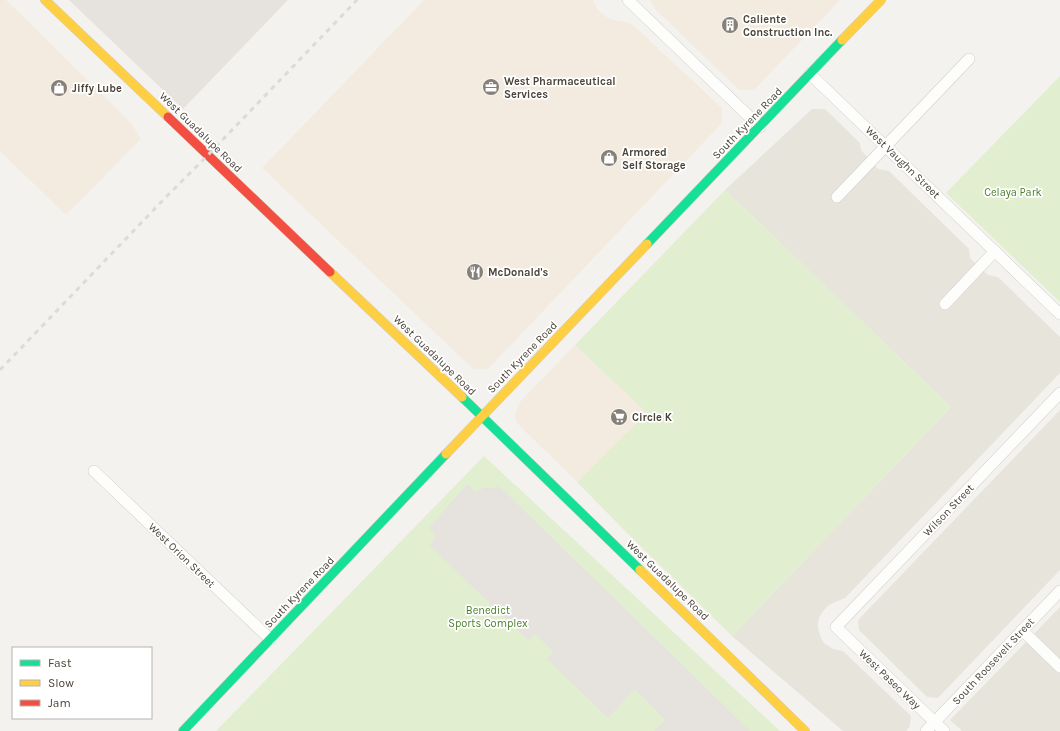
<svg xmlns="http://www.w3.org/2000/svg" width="1060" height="731" font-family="Karla,sans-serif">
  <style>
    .residential { fill: #e7e4dc }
    .commercial { fill: #f3ebdf }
    .industrial { fill: #e6e2de }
    .green { fill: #e1eecf }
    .parking { fill: #e6e3df }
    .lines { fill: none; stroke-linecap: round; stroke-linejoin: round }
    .street-casing { stroke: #d2d0cb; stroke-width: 12 }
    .fast-casing { stroke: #d3cfc5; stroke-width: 10 }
    .slow-casing { stroke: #d3cfc5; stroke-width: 10 }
    .jam-casing { stroke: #d3cfc5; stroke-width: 10 }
    .street { stroke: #fdfdfc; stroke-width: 11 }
    .fast { stroke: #16e098; stroke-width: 9 }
    .slow { stroke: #ffcf43; stroke-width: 9 }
    .jam { stroke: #f24e42; stroke-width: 9 }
    .rail { stroke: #dbdbda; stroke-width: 3; stroke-dasharray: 5 5; stroke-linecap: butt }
    .labels { text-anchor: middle; stroke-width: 3.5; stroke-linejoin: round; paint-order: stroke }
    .poi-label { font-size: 11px; font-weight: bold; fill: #4b4439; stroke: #fff; text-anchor: start }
    .street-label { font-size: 11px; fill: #4b4439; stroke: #fff }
    .park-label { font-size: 11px; fill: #4a7f2a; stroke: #fff }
  </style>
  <rect width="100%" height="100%" fill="#f4f2ee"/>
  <!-- residential -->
  <g class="residential">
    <polygon points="812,109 825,109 860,143 861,150 878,169 889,171 969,249 970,258 988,275 998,277 1060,337 1060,373 845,598 829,605 824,610 820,616 818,622 818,628 821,638 824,643 833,649 843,651 911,716 910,726 906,731 843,731 732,636 951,407 725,190"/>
    <polygon points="1060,410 1060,570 938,698 927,697 859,630 858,620"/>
    <polygon points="1060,607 1060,731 962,731 950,720"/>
  </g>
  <!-- commercial -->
  <g class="commercial">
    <polygon points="0,0 6,0 131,123 141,139 66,215 0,151"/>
    <polygon points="424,0 593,0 598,10 608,18 614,20 626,22 634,26 722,108 722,123 488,369 473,369 262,168"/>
    <polygon points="650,0 840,0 754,90 739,90 656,10"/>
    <polygon points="575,345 647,413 577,482 520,426 516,421 515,416 516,410 520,402"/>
  </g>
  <!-- industrial -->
  <polygon class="industrial" points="69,0 288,0 183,109"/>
  <!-- green -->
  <g class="green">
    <polygon points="1060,76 1060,302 946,193"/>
    <polygon points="725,190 951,407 732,636 624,530 577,482 647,413 575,345"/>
    <polygon points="484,456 780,731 216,731"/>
  </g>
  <!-- parking -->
  <polygon class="parking" points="467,484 476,492 486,487 496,489 498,485 750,731 654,731 665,720 635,689 608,718 547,659 553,651 535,634 528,640 429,545 436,537 429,528"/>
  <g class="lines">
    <!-- street casing -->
    <g class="street-casing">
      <g id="street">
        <polyline points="628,0 760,127"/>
        <polyline points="810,74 1060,314"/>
        <polyline points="837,197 969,59"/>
        <polyline points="945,304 995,251"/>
        <polyline points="94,471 270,639"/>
        <polyline points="1022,630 1060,667"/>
        <polyline points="926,731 1060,591"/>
        <polyline points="944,731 836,627 1060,393"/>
      </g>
    </g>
    <!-- fast casing -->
    <g class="fast-casing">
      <g id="fast">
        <polyline points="647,244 842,40"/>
        <polyline points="462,397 640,570"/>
        <polyline points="183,731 446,454"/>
      </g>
    </g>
    <!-- slow casing -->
    <g class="slow-casing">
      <g id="slow">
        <polyline points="45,0 168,117"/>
        <polyline points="842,40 881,0"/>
        <polyline points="330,272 462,397"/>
        <polyline points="446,454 647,244"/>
        <polyline points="640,570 805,731"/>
      </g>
    </g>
    <!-- jam casing -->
    <g class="jam-casing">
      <polyline id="jam" points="168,117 330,272"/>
    </g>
    <!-- street -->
    <use href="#street" class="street"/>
    <!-- fast -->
    <use href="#fast" class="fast"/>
    <!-- slow -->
    <use href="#slow" class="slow"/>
    <!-- jam -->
    <use href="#jam" class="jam"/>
    <!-- rail -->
    <polyline class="rail" points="0,370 165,198 208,155 357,0"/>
  </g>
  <!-- icons -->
  <defs>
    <g id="building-disc" transform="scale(0.9)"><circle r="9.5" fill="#868178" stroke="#fff"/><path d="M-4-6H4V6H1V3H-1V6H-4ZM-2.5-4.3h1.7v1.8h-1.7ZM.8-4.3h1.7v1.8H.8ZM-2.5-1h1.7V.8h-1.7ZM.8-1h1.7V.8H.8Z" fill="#fff"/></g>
    <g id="office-disc" transform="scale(0.9)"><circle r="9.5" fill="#868178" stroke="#fff"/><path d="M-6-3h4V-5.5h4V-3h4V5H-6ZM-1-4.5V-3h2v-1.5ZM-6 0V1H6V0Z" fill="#fff"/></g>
    <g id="shop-disc" transform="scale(0.9)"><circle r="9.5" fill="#868178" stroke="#fff"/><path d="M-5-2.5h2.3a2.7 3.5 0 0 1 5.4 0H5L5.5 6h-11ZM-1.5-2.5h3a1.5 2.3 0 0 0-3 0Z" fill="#fff"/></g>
    <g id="restaurant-disc" transform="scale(0.9)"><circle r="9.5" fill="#868178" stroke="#fff"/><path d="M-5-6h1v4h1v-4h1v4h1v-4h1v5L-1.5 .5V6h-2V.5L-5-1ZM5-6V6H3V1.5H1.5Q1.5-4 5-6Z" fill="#fff"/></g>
    <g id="supermarket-disc" transform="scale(0.9)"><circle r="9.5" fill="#868178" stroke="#fff"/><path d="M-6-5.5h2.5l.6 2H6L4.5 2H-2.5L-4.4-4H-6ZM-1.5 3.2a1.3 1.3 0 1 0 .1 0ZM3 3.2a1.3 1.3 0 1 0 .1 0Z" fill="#fff"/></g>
  </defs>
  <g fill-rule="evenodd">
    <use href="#building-disc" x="730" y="25"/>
    <use href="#office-disc" x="491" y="87"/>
    <use href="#shop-disc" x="59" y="88"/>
    <use href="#shop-disc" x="609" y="158"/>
    <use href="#restaurant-disc" x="475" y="272"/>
    <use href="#supermarket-disc" x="619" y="417"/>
  </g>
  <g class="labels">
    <!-- poi labels -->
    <g class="poi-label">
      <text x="743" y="23">Caliente<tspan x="743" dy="13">Construction Inc.</tspan></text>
      <text x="504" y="85">West Pharmaceutical<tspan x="504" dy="13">Services</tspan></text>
      <text x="72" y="92">Jiffy Lube</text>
      <text x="622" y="156">Armored<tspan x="622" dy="13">Self Storage</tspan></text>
      <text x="488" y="276">McDonald's</text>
      <text x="632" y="421">Circle K</text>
    </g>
    <!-- street labels -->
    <g class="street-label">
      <text transform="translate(747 123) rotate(-46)" y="4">South Kyrene Road</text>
      <text transform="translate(201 132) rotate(44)" y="4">West Guadalupe Road</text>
      <text transform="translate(903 162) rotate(44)" y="4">West Vaughn Street</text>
      <text transform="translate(435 355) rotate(44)" y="4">West Guadalupe Road</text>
      <text transform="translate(522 357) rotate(-46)" y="4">South Kyrene Road</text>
      <text transform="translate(948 510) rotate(-46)" y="4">Wilson Street</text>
      <text transform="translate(182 555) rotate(44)" y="4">West Orion Street</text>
      <text transform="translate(668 580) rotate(44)" y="4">West Guadalupe Road</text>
      <text transform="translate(299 592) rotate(-46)" y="4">South Kyrene Road</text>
      <text transform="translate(993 661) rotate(-47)" y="4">South Roosevelt Street</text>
      <text transform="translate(890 679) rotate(44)" y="4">West Paseo Way</text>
    </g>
    <!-- park labels -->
    <g class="park-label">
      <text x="1013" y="196">Celaya Park</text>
      <text x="488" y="614">Benedict<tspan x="488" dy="13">Sports Complex</tspan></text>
    </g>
  </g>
  <!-- legend -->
  <rect x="12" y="647" width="140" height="72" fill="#ffffff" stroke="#b7b4b0"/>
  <rect x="20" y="660" width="20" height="6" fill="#16e098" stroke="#b7b4b0"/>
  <text x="48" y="667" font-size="12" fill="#4b4439">Fast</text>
  <rect x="20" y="680" width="20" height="6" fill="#ffcf43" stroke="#b7b4b0"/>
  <text x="48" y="687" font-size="12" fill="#4b4439">Slow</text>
  <rect x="20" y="700" width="20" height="6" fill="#f24e42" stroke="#b7b4b0"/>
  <text x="48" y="707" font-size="12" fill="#4b4439">Jam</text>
</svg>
